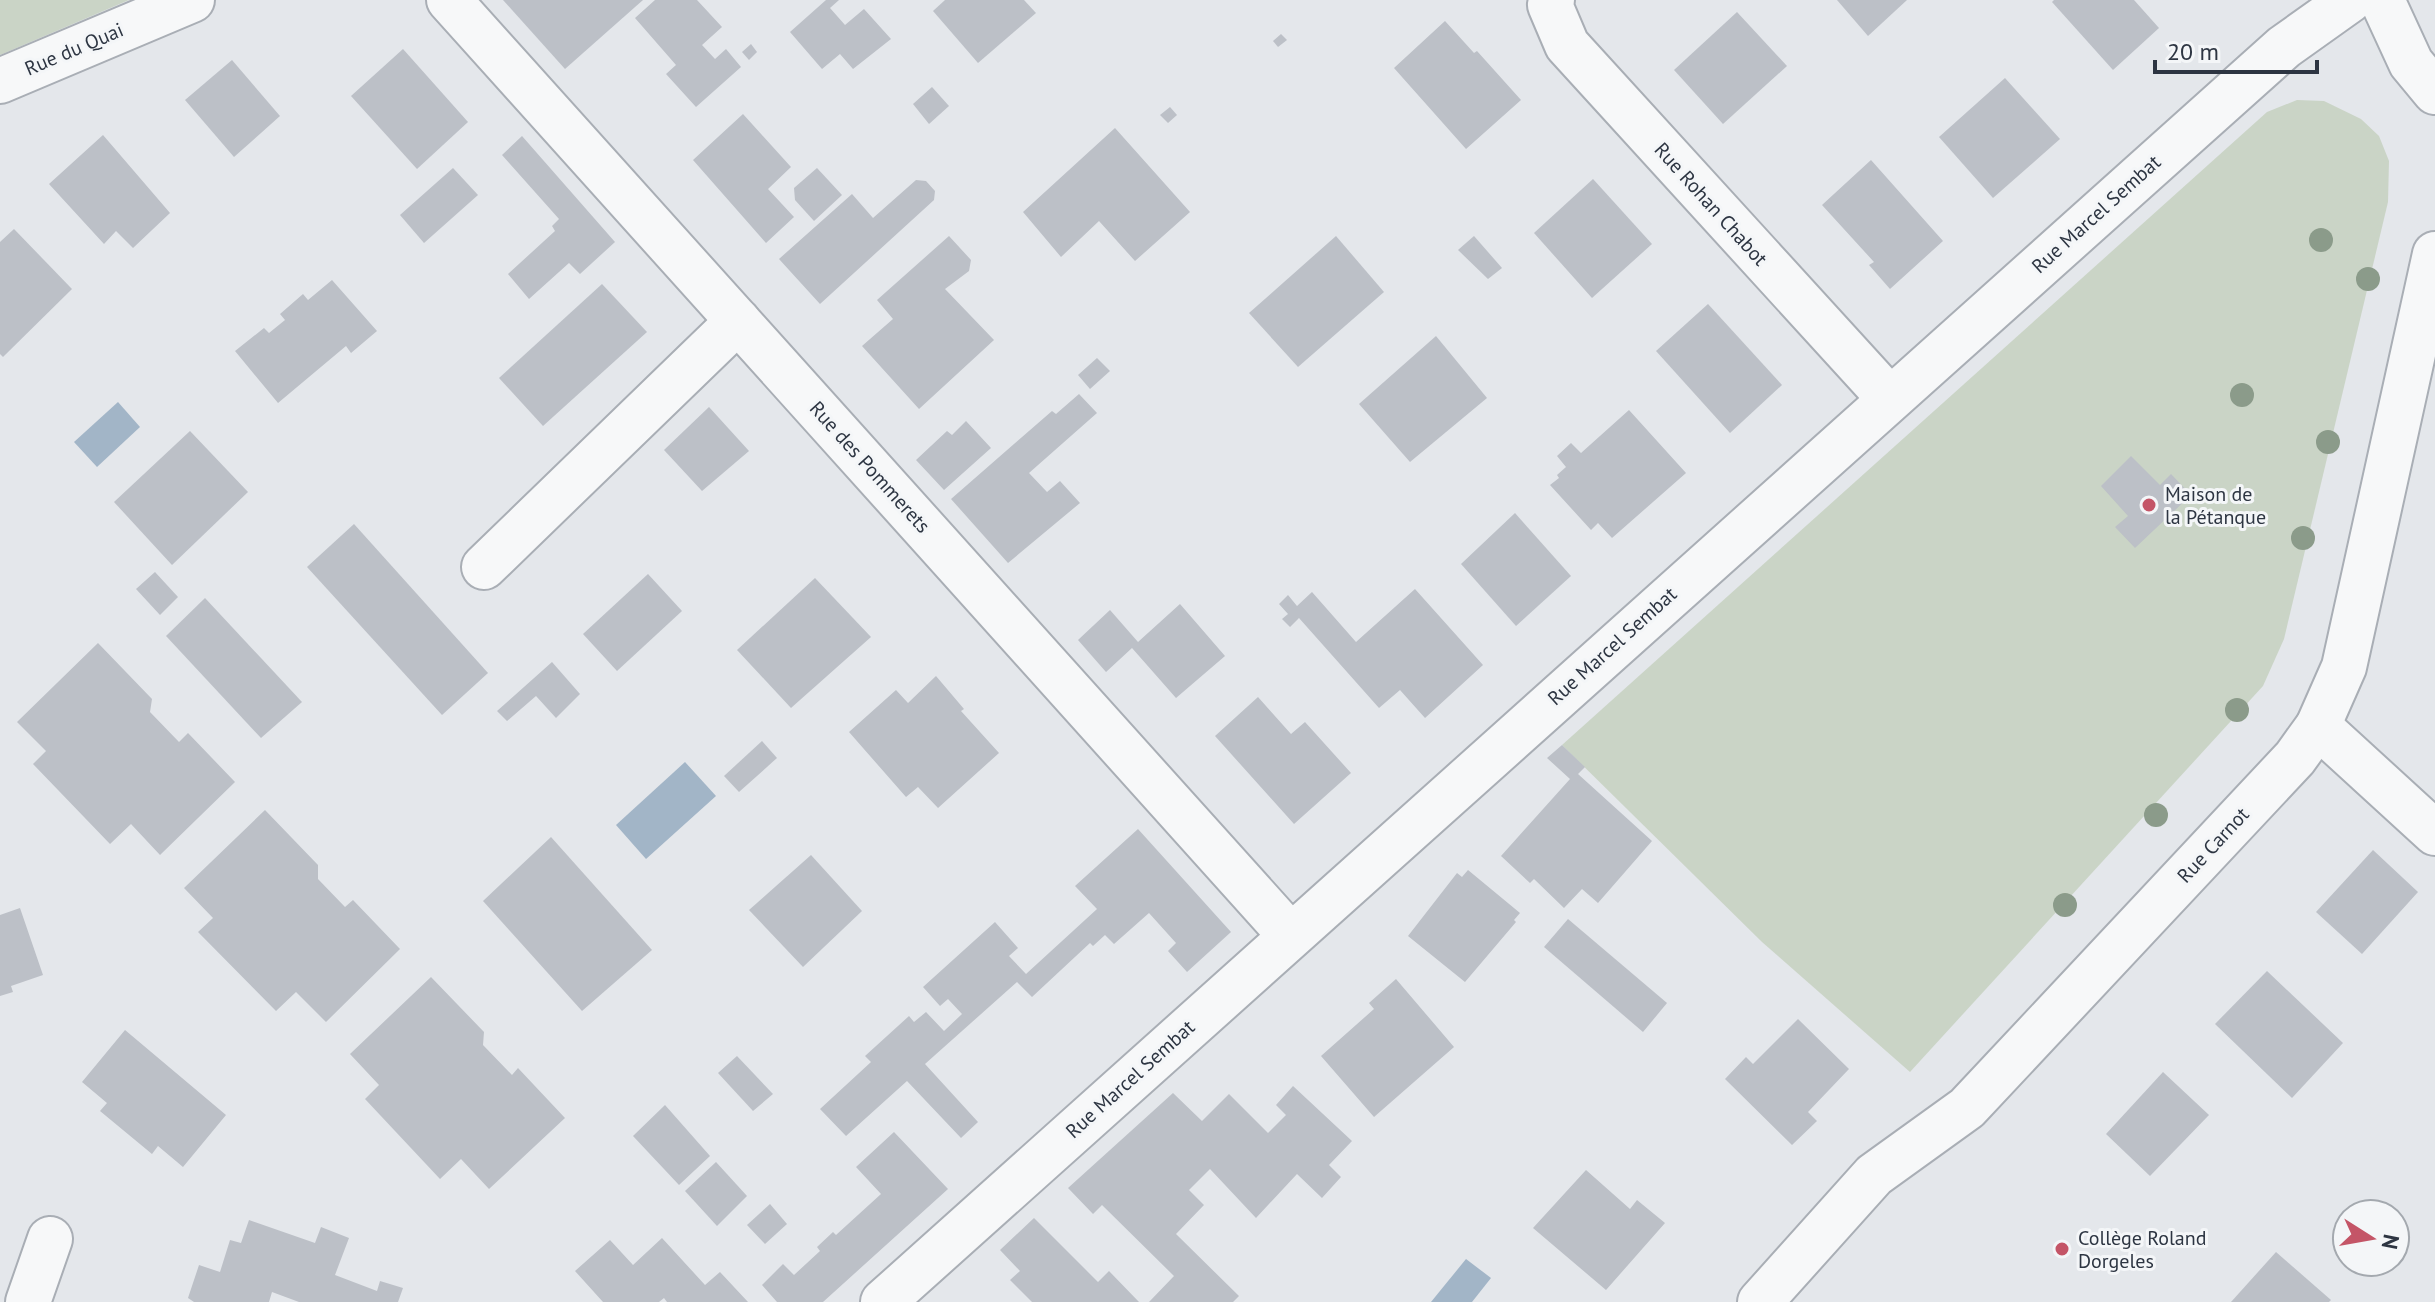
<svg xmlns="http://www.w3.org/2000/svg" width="2435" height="1302" font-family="'PT Sans',sans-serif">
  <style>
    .green { fill: #cad4c6 }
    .water { fill: #a2b5c7 }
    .building { fill: #bcc0c7 }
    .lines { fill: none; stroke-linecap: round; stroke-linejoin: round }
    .minor-casing { stroke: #a9aeb5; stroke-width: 48 }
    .minor { stroke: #f7f8f9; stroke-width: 44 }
    .tree { fill: #8b9b8a }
    .poi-dot { fill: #c45567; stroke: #f4f6f8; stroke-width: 3 }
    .labels { text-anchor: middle; stroke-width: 6; stroke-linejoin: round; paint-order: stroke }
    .street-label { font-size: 20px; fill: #2d3542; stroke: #f4f6f8 }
    .poi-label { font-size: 20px; fill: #2d3542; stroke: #f4f6f8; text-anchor: start }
  </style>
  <rect width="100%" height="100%" fill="#e4e7eb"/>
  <!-- green -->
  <g class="green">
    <polygon points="0,0 129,0 0,55"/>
    <polygon points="2297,100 2324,101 2361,119 2379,136 2389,161 2388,202 2284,639 2263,686 1910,1072 1762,942 1562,745 2267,112"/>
  </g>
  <!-- water -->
  <g class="water">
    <polygon points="118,402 140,427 97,467 74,442"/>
    <polygon points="685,762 716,796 646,859 616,825"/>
    <polygon points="1466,1259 1491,1278 1472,1302 1431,1302"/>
  </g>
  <!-- building -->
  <g class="building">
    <polygon points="503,0 643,0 565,69"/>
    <polygon points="655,0 697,0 722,27 702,45 715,59 726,49 741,67 696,107 666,74 676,65 635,18"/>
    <polygon points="826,0 839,0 830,8 845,25 864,9 891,39 853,69 840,54 822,69 790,32"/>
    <polygon points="945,0 1024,0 1036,13 978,63 933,11"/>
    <polygon points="1837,0 1907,0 1868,36"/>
    <polygon points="2054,0 2134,0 2159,28 2113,70 2052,2"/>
    <polygon points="1737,12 1787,66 1723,124 1674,70"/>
    <polygon points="1445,21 1474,53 1477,51 1521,100 1466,149 1394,68"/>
    <polygon points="1281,34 1287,40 1278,47 1273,41"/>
    <polygon points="751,44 757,52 749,60 742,52"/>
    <polygon points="403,49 468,122 417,169 351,96"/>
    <polygon points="232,60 280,116 234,157 185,100"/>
    <polygon points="2005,78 2060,139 1993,198 1939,137"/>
    <polygon points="932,87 949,106 929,124 913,104"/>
    <polygon points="1170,107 1177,115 1168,123 1160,115"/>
    <polygon points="743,114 791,167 768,189 794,217 766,243 693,160"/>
    <polygon points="1115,128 1190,212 1135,261 1099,221 1061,257 1023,212"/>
    <polygon points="103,135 170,213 133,248 116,231 104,244 49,184"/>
    <polygon points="522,136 615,242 580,274 569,263 529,299 508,274 555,231 552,226 559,219 502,155"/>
    <polygon points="1871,160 1943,241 1890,289 1869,265 1874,262 1822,205"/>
    <polygon points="453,168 478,195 424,243 400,215"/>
    <polygon points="817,168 842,195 814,221 795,200 794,188"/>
    <polygon points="1593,179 1652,244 1592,298 1534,233"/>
    <polygon points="916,180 926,181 935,191 934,200 820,304 779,259 852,194 873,218"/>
    <polygon points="14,229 72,289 3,357 0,354 0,242"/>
    <polygon points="949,236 971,260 969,271 945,289 994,340 919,409 862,346 893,319 877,300"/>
    <polygon points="1336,236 1384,292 1298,367 1249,313"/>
    <polygon points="1474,236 1502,268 1488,279 1458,250"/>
    <polygon points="332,280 377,331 351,353 346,346 278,403 235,351 264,328 269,333 285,320 280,314 303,294 308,300"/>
    <polygon points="602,284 647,332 543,426 499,378"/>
    <polygon points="1708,304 1782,385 1730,433 1656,351"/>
    <polygon points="1436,336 1487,398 1410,462 1359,404"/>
    <polygon points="1097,358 1110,371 1090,389 1078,375"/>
    <polygon points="1079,394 1097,413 1029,473 1047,492 1060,481 1080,503 1008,563 951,499 1052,411 1056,414"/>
    <polygon points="709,407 749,451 702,491 664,450"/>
    <polygon points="1629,410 1686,473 1612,538 1598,523 1591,530 1550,485 1559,478 1557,475 1566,467 1557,456 1571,443 1581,453"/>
    <polygon points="966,421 991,448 944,490 916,460 947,431 952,435"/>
    <polygon points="190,431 248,492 172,565 114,502"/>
    <polygon points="2131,456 2160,485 2171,474 2191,495 2135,548 2115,527 2128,516 2101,486"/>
    <polygon points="1515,513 1571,576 1516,626 1461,564"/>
    <polygon points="354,524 488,673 442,715 307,567"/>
    <polygon points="155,572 178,597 160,615 136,589"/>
    <polygon points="648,574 682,611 617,671 583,634"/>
    <polygon points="815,578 871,637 791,708 737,650"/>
    <polygon points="1415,589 1483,665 1425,718 1400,690 1379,708 1299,618 1290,627 1282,619 1288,614 1279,604 1288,595 1297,606 1312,592 1356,642"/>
    <polygon points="205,598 302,702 261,738 166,636"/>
    <polygon points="1180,604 1225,656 1176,698 1132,648 1106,672 1078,640 1110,610 1138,642"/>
    <polygon points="98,643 152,699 150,712 179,742 188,733 235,782 160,855 131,824 110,844 33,764 46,751 17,722"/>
    <polygon points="552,662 580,694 556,718 536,696 507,721 497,711"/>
    <polygon points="936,676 964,709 961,711 999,753 938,808 918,787 906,797 849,732 896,690 908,703"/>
    <polygon points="1258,697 1291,734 1305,722 1351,773 1294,824 1215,736"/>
    <polygon points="762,741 777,758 739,792 724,776"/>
    <polygon points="1562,745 1585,767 1578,774 1652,841 1598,903 1582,889 1564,908 1534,879 1530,883 1501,856 1570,779 1547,758"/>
    <polygon points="265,810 318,865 318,879 345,907 353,900 400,949 326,1022 296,992 276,1011 198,932 213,918 184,888"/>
    <polygon points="1138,829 1231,932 1187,972 1168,951 1176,943 1149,913 1114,944 1105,935 1093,946 1090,943 1032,997 1017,982 925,1064 978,1122 961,1138 907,1081 846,1136 820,1109 871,1062 865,1056 909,1016 914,1022 926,1012 944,1031 962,1014 948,999 940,1006 923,987 995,922 1018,948 1009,956 1026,974 1097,909 1075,886"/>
    <polygon points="551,837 652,950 582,1011 483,901"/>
    <polygon points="2373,850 2418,892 2362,954 2316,912"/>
    <polygon points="811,855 862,911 803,967 749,910"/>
    <polygon points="1468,870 1520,913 1514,920 1516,922 1465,982 1408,936 1457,873 1462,877"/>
    <polygon points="20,908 43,975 11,986 13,992 0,996 0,915"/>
    <polygon points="1568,919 1667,1003 1643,1032 1544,947"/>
    <polygon points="2267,971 2343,1043 2292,1098 2215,1024"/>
    <polygon points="431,977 484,1032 483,1045 512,1075 518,1068 565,1118 489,1189 461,1159 440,1179 365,1099 379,1085 350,1054"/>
    <polygon points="1396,979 1454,1047 1374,1117 1321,1056 1374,1009 1369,1003"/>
    <polygon points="1798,1019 1849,1069 1808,1112 1817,1121 1792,1145 1725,1079 1746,1057 1753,1064"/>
    <polygon points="125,1030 226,1115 183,1167 158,1146 152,1154 100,1111 107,1103 82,1082"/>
    <polygon points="737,1056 773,1094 753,1111 718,1073"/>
    <polygon points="2163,1072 2209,1115 2150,1176 2106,1134"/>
    <polygon points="1293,1086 1352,1141 1329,1165 1341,1177 1322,1198 1297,1174 1256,1218 1210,1169 1189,1190 1204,1205 1176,1234 1239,1296 1233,1302 1149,1302 1174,1276 1102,1205 1093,1214 1068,1188 1173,1093 1202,1121 1229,1094 1268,1133 1286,1115 1276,1105"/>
    <polygon points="665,1105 710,1156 679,1185 633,1136"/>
    <polygon points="894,1132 948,1189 823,1302 777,1302 762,1285 783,1264 794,1275 820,1251 817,1247 833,1232 836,1235 881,1194 856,1167"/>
    <polygon points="716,1162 747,1196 717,1226 685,1191"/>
    <polygon points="1586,1170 1630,1209 1637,1200 1665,1223 1606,1290 1533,1228"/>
    <polygon points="770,1204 787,1224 765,1244 747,1225"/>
    <polygon points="1034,1218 1098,1282 1109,1271 1139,1302 1032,1302 1010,1280 1020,1271 1000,1250"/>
    <polygon points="249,1220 315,1243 321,1227 349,1238 335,1275 377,1291 380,1281 403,1288 398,1302 299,1302 272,1292 269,1302 194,1302 188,1298 199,1265 220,1272 230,1240 241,1243"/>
    <polygon points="662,1238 705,1285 720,1272 748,1302 667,1302 664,1298 659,1302 603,1302 575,1271 610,1240 633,1265"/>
    <polygon points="2276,1252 2331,1300 2329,1302 2231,1302"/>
  </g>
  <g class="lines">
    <!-- minor casing -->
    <g class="minor-casing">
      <g id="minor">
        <polyline points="449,0 1290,935"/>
        <polyline points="1552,0 1550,5 1567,45 1889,398"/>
        <polyline points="2382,0 2411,63 2435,92"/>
        <polyline points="0,81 192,0"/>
        <polyline points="484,567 738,321"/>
        <polyline points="2318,726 2435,833"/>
        <polyline points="28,1302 50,1239"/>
        <polyline points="883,1302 2284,47 2350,0"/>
        <polyline points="1760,1302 1874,1175 1967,1108 2295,758 2318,726 2344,667 2435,254"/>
      </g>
    </g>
    <!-- minor -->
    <use href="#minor" class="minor"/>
  </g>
  <!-- trees -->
  <g class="tree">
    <circle cx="2321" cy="240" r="12"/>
    <circle cx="2368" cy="279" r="12"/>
    <circle cx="2242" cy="395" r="12"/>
    <circle cx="2328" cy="442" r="12"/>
    <circle cx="2303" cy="538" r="12"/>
    <circle cx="2237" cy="710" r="12"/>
    <circle cx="2156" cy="815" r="12"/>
    <circle cx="2065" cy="905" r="12"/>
  </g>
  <!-- markers -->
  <g class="poi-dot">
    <circle cx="2149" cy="505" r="8"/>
    <circle cx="2062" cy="1249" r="8"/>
  </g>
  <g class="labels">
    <!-- street labels -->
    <g class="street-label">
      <text transform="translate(74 49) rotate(-23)" y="7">Rue du Quai</text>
      <text transform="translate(1711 204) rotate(48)" y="7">Rue Rohan Chabot</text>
      <text transform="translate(2096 214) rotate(-42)" y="7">Rue Marcel Sembat</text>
      <text transform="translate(870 467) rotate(48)" y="7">Rue des Pommerets</text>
      <text transform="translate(1612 646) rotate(-42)" y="7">Rue Marcel Sembat</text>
      <text transform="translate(2213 845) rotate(-47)" y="7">Rue Carnot</text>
      <text transform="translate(1130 1079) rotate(-42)" y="7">Rue Marcel Sembat</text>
    </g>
    <!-- poi labels -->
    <g class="poi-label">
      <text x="2165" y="501">Maison de<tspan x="2165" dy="23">la Pétanque</tspan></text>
      <text x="2078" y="1245">Collège Roland<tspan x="2078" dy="23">Dorgeles</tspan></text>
    </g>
  </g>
  <!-- north arrow -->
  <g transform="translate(2371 1238) rotate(101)"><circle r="38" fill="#f4f6f8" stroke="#a4a9af" stroke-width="2"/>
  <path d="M0-6L14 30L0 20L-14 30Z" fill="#c45567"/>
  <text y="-12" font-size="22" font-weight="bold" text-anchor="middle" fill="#2d3542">N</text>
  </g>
  <!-- scale -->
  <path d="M2155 60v12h162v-12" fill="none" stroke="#2d3542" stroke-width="4"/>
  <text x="2167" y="60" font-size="24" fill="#2d3542" stroke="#f4f6f8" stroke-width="6" paint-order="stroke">20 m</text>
</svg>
